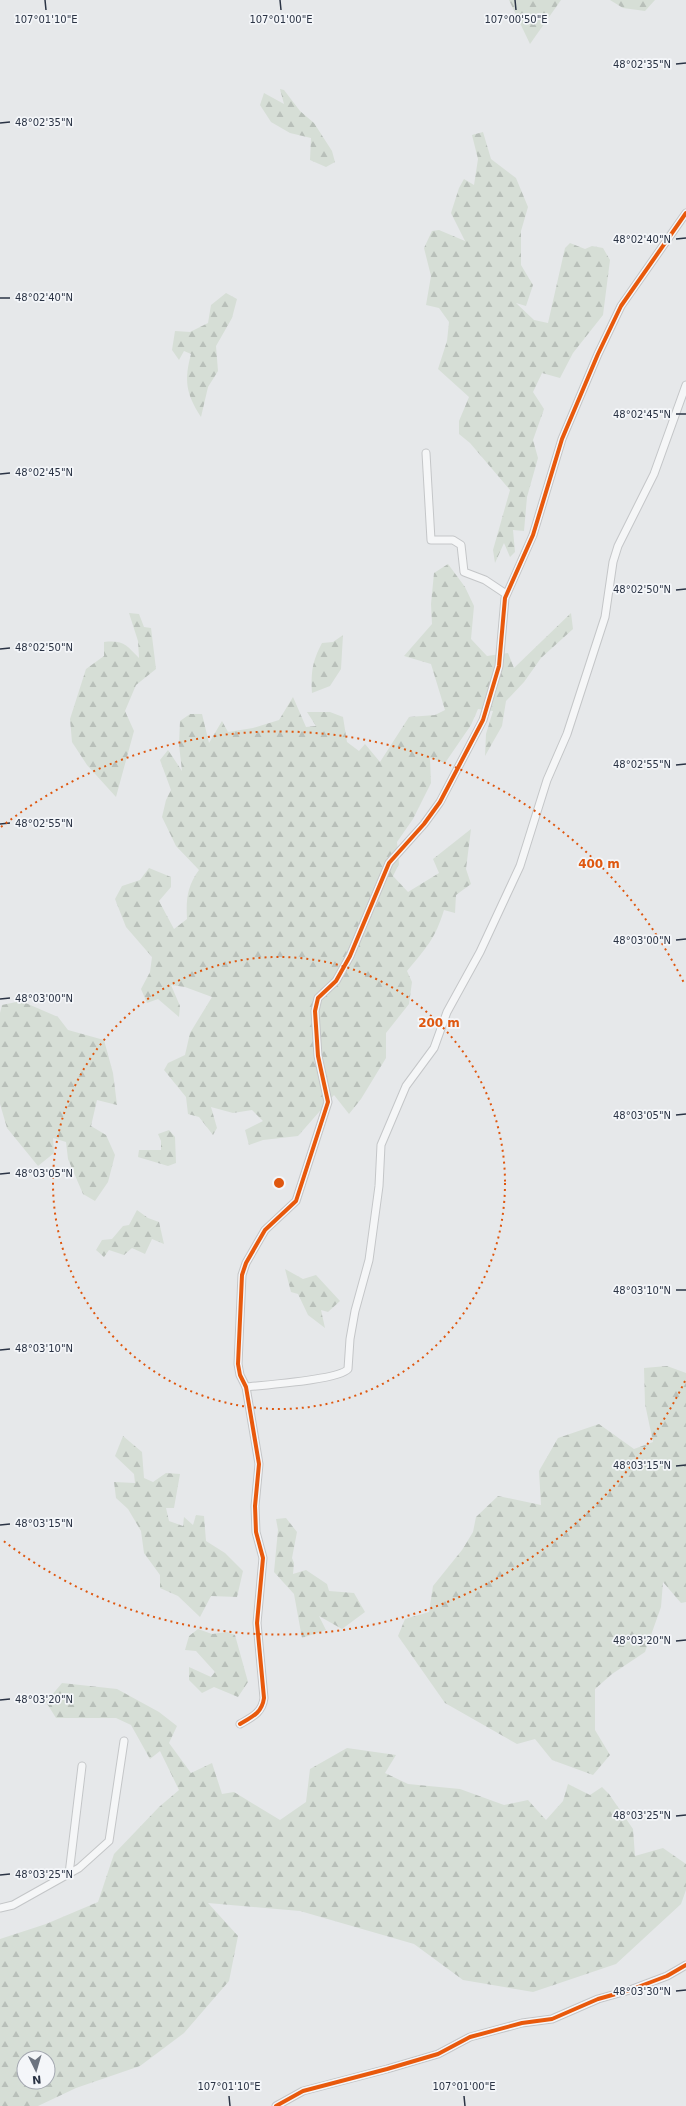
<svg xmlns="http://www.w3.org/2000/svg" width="686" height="2106" font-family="'DejaVu Sans',sans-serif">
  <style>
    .forest { fill: url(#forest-firs); fill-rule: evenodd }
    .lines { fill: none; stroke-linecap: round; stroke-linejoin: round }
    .minor-casing { stroke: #c4c6c8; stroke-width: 9 }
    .minor { stroke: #f5f6f7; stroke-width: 7 }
    .cycleway-casing { stroke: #f4f6f9; stroke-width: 6 }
    .cycleway { stroke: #e8590c; stroke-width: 4 }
    .ticks { fill: none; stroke: #2b3445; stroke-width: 1.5 }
    .ring { fill: none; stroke: #df570f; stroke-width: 2; stroke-dasharray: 2 4 }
    .ticks-label { font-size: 10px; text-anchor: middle; fill: #2b3445; stroke: #f4f6f9; stroke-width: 3.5; stroke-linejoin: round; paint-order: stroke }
    .centre { fill: #df570f; stroke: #f4f6f9; stroke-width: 2 }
    .ring-label { font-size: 12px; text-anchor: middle; font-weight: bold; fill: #df570f; stroke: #f4f6f9; stroke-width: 3.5; stroke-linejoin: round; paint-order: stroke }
  </style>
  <defs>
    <pattern id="forest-firs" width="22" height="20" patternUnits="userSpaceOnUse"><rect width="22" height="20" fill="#d6ded6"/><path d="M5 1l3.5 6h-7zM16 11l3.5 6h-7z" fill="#b8bfb9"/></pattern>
  </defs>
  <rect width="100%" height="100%" fill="#e6e8ea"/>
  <!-- forest -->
  <g class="forest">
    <polygon points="509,0 561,0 530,44"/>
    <polygon points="610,0 655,0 645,11 623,8"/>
    <polygon points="280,89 284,90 300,111 314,123 332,151 335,162 326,167 310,160 311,138 290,133 271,122 260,105 264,93 284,104"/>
    <polygon points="483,132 491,159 516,178 528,207 521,231 521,265 533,285 526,306 516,303 534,320 548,323 565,248 570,243 585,249 592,246 603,248 610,260 603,315 573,353 560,378 542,373 533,392 544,409 533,440 538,458 527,497 524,531 513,530 515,552 510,557 504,543 495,563 493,550 510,490 470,443 459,434 459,421 469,397 438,369 447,341 449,322 439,308 426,305 431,276 424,248 432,231 439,230 465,241 451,213 459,188 464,179 474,185 478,159 472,135"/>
    <path d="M226,293L237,299L232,318L216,346L218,371L208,387L201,417C186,394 184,380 191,354L184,351L179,360L172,350L175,331L190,332L208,323L211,305Z"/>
    <path d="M448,564L465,587L474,606L471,639L487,656L508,653L514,668L571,613L573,629L541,658L524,682L506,701L502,726L485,756L486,734L493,711L478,709L471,725L445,763L430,758L431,783L413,819L397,842L399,864L393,876L408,892L439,873L433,859L471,829L466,869L471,884L456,895L455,913L444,910C435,939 427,947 407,971L412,982L409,1004L386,1033V1058L361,1099L349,1114L334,1095L298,1136L263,1140L249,1145L245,1130L263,1121L252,1110L233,1113L211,1107L217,1128L213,1135L199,1117L188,1114L186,1097L164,1070L168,1063L185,1055L190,1033L212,997L185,987L171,985L180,1006L179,1017L158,999L147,1003L141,989L150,972L152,957L126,927L115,899L122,886L140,880L149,868L171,877V887L159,901L174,929L187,919C186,900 187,886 199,870L176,846L162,817L166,800L171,790L160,760L168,750L182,771L179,745L180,721L190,714H202L209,743L222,721L228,732L253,728L279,720L293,697L306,727L316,726L307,712H330L343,717L347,742L359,751L365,744L380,762L409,717L435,715L445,710L431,664L404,656L432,624L431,604L434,573Z"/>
    <path d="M129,613L139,614L144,627L151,628L156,669L136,685L125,711L134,731L116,797L87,765L72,742L70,719L86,669L104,656V642C124,640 126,645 139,658L138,641Z"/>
    <path d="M343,635L341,669L330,686L312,693C311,672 312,662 322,643L333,642Z"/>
    <polygon points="21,1001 58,1017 68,1030 104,1040 113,1073 117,1105 97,1100 91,1126 106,1135 115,1155 108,1182 95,1201 83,1194 68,1159 66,1142 53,1138 54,1153 38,1166 7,1128 0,1104 0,1013 2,1005"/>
    <polygon points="169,1130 175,1137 176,1163 168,1166 138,1157 139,1150 161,1150 161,1141 158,1134"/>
    <polygon points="137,1210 148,1218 159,1222 164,1244 152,1239 145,1254 132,1248 124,1255 109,1250 104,1257 96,1250 102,1240 112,1239 123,1226 129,1225"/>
    <polygon points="285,1269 303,1279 316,1275 340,1301 328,1312 321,1310 325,1328 308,1315 298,1294 291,1292"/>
    <polygon points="667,1366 686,1373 686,1602 681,1603 663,1582 661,1607 645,1652 612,1674 595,1689 595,1730 610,1755 593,1775 552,1760 535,1739 517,1744 445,1703 398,1636 405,1619 429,1612 433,1586 462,1550 473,1532 476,1517 498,1496 541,1505 539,1471 558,1438 599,1424 634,1449 653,1442 645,1404 644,1368"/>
    <polygon points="123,1436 142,1452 144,1478 153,1482 166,1473 180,1474 174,1508 166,1508 169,1521 183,1526 184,1517 193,1525 196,1515 204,1516 206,1541 225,1553 243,1571 237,1597 211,1596 200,1617 178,1596 160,1588 160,1575 144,1553 141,1531 128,1509 116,1498 114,1482 135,1483 134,1474 115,1456"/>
    <polygon points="286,1518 297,1532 292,1558 294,1563 293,1574 306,1570 327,1584 329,1591 354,1593 365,1612 342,1629 319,1616 326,1630 302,1638 294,1594 274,1572 278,1530 276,1519"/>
    <polygon points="198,1629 212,1634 227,1632 235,1635 248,1682 238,1697 214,1687 202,1693 189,1680 189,1667 211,1677 215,1672 196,1651 185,1650 189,1636"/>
    <path d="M62,1683L117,1689L159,1712L177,1726L169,1743L191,1773L212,1763L222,1794L234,1792L280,1820L306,1802L310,1769L347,1748L396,1755L385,1773L408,1784L460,1789L504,1805L528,1800L546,1820L563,1801L568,1784L590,1795L602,1787L609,1794L633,1829L635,1856L663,1848L686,1864V1890L681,1904L616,1964L533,1992L463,1980L414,1944L300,1911L208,1903L238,1936L229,1981L184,2033L140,2066L76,2088L38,2106H0V1939L46,1924L98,1902L114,1854L159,1807L179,1790L160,1751L150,1759L131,1725L116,1718H56L46,1702ZM24,2058H48V2082H24Z"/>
  </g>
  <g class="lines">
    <!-- minor casing -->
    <g class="minor-casing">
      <g id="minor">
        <polyline points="426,453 431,540 453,540 461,545 464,572 485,580 506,594"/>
        <path d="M246,1387C263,1385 339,1380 348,1369L350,1339L355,1311L369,1260L379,1186L381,1145L406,1086L434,1048L447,1012L480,952L520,866L547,780L567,734L605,617L613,562L618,546L654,474L686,385"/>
        <path d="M240,1724C252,1717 262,1713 264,1698L257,1623L263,1558L256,1532L255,1506L259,1464L246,1387L240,1375L238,1364L242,1275L246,1263L265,1230L296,1201L328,1102L318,1056L315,1011L318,998L336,981L350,956L389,863L424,824L440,802L483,720L499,666L505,598L533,535L562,439L598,354L621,306L686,213"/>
        <polyline points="69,1874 82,1766"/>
        <polyline points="0,1908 13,1905 79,1868 109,1841 124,1741"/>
        <polyline points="276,2106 303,2091 387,2069 438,2054 470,2037 522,2023 552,2019 598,1999 630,1990 667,1976 686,1965"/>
      </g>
    </g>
    <!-- minor -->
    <use href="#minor" class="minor"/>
    <!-- cycleway casing -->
    <g class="cycleway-casing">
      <g id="cycleway">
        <path d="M240,1724C252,1717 262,1713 264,1698L257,1623L263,1558L256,1532L255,1506L259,1464L246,1387L240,1375L238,1364L242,1275L246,1263L265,1230L296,1201L328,1102L318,1056L315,1011L318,998L336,981L350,956L389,863L424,824L440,802L483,720L499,666L505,598L533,535L562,439L598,354L621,306L686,213"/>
        <polyline points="276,2106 303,2091 387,2069 438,2054 470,2037 522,2023 552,2019 598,1999 630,1990 667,1976 686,1965"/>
      </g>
    </g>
    <!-- cycleway -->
    <use href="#cycleway" class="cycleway"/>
  </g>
  <!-- ticks -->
  <path class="ticks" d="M45,0L46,10M280,0L281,10M515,0L516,10M676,64L686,63M0,123L10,122M676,239L686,238M0,298H10M676,414H686M0,474L10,473M676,590L686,589M0,649L10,648M676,765L686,764M0,824L10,823M676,940L686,939M0,999L10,998M676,1115L686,1114M0,1174L10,1173M676,1290H686M0,1350L10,1349M676,1466L686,1465M0,1525L10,1524M676,1641L686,1640M0,1700L10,1699M676,1816L686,1815M0,1875L10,1874M676,1991L686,1990M229,2096L230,2106M464,2096L465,2106"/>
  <!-- distance rings -->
  <g class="ring">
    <circle cx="279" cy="1183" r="226"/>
    <path d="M685 1381A452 452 0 0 1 1 1539M1 827A452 452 0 0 1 685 985"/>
  </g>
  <g class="ticks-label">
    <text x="46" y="23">107°01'10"E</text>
    <text x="281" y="23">107°01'00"E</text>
    <text x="516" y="23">107°00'50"E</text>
    <text x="642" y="68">48°02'35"N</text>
    <text x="44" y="126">48°02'35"N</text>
    <text x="642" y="243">48°02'40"N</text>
    <text x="44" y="301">48°02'40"N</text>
    <text x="642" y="418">48°02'45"N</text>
    <text x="44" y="476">48°02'45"N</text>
    <text x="642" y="593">48°02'50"N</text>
    <text x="44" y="651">48°02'50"N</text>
    <text x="642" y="768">48°02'55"N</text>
    <text x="44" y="827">48°02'55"N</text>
    <text x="642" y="944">48°03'00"N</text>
    <text x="44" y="1002">48°03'00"N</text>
    <text x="642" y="1119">48°03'05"N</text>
    <text x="44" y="1177">48°03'05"N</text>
    <text x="642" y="1294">48°03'10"N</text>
    <text x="44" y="1352">48°03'10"N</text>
    <text x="642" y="1469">48°03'15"N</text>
    <text x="44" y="1527">48°03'15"N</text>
    <text x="642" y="1644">48°03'20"N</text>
    <text x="44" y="1703">48°03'20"N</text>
    <text x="642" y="1819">48°03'25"N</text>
    <text x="44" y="1878">48°03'25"N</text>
    <text x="642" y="1995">48°03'30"N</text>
    <text x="229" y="2090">107°01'10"E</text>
    <text x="464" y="2090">107°01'00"E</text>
  </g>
  <circle cx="279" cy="1183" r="6" class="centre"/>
  <g class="ring-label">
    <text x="599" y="868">400 m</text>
    <text x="439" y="1027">200 m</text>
  </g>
  <!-- north arrow -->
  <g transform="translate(36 2070) rotate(175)"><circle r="19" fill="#f4f6f9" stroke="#a4a8b1"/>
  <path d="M0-3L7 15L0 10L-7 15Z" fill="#6c737f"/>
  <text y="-6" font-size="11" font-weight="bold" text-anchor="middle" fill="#2b3445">N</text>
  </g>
</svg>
